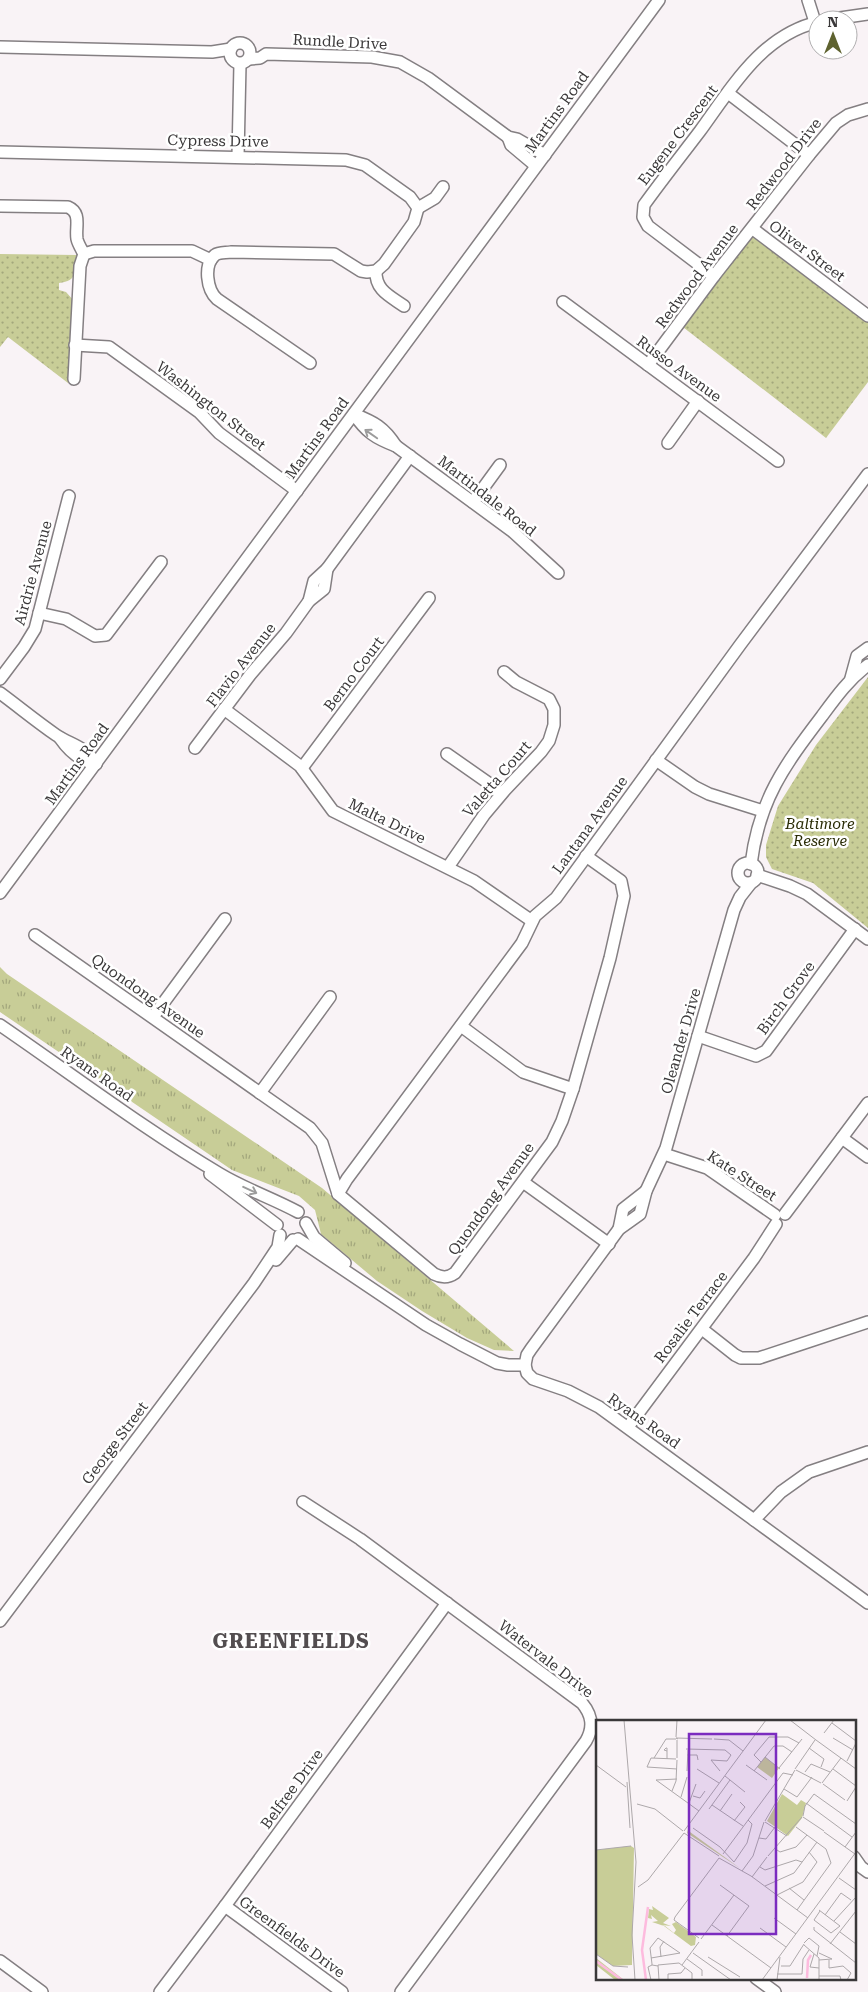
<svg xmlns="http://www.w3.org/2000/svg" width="868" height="1992" font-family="'Roboto Serif',serif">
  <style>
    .grass { fill: url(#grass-tufts) }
    .park { fill: url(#park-dots) }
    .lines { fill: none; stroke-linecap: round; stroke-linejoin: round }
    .minor-casing { stroke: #847f82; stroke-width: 14 }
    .minor { stroke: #fff; stroke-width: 11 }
    .oneway { stroke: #9c9c9c }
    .labels { text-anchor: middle; stroke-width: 5; stroke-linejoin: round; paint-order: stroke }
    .street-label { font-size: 15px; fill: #3a3839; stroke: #fff }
    .park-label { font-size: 15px; font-style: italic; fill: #2a2c06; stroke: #fff }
    .district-label { font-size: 20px; font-weight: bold; letter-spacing: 1px; fill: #534e50; stroke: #fff }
    .inset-river { fill: none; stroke: #fdbbde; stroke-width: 2.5 }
    .inset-road { fill: none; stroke: #ada8aa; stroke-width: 1 }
    .view { fill: #7b2cbf; fill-opacity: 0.15; stroke: #7b2cbf; stroke-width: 2.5 }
    .inset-edge { fill: none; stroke: #3a3839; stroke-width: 2.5 }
  </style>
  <defs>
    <pattern id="grass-tufts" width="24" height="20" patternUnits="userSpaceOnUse" patternTransform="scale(1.25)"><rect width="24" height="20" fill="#c8cd97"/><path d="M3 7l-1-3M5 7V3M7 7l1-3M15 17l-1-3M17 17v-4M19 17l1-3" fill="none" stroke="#a3a77c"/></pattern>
    <pattern id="park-dots" width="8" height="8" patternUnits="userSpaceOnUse" patternTransform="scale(1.25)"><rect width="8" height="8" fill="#c8cd97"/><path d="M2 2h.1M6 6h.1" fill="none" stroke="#a3a77c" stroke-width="1.8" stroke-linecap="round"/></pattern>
  </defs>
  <rect width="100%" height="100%" fill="#f9f3f6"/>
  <!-- grass -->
  <polygon class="grass" points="0,967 7,974 322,1188 514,1351 494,1350 467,1338 422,1311 377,1281 321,1234 315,1210 299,1196 232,1170 0,1012"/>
  <!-- park -->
  <g class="park">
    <polygon points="753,229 868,316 868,382 826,438 679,324"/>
    <path d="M0,254L77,255C76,270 78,281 59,283V290L66,292L74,301L68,383L8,337L0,347Z"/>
    <polygon points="868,677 868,928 813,883 772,869 766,857 766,845 778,806 816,745"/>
  </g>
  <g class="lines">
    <!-- minor casing -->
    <g class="minor-casing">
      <g id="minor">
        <polyline points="808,0 815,22"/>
        <polyline points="826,20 868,14"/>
        <circle cx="240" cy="53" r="10"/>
        <polyline points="0,47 212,52 231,49"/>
        <polyline points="249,59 260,58 266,54 372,57 400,62 428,78 508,137 517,139 545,155"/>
        <polyline points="728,93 809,155"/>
        <polyline points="508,137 511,145 536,166"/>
        <path d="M0,152L346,160L365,165L410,197L418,208L414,222L384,264L376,271L367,272L361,271L334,254L231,252C226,253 219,252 215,255C203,265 207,290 217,299L310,363"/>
        <polyline points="238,156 240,64"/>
        <path d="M0,206L68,207C82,213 75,227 77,239C78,244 82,250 84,254"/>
        <polyline points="418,208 435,198 443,187"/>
        <polyline points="753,229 868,316"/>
        <polyline points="84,254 94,251 192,251 211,260"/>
        <path d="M376,271C375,290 390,296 404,306"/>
        <path d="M714,276L648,226L643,217L644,205C662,180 681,156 700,131C732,87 762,35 818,22"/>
        <polyline points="563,302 778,461"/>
        <polyline points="75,345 109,347 199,412 219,433 297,491"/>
        <polyline points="648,365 714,276 809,155 836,123 848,115 868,109"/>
        <polyline points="74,379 80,266 84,254"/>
        <path d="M354,414C366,432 375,438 396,446L512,531L558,573"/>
        <path d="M354,414C374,422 384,427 396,446"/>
        <polyline points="668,443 698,401"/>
        <polyline points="473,502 500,465"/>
        <polyline points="309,601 314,581 327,569 410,456"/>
        <polyline points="39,613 66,619 95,636 106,635 161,562"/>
        <polyline points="851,678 857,656 868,648"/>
        <polyline points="0,679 24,647 35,629 69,496"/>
        <path d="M0,693C19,707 37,722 56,735C71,745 87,747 96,764"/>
        <polyline points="224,709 300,766 333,811 474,881 532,921"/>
        <path d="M60,738C69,751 80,761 96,764"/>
        <polyline points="195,748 250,675 286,633 309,601 324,589 327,569"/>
        <polyline points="447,754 487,782 501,794"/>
        <polyline points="656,760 695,787 709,794 763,811"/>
        <polyline points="302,768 429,598"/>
        <circle cx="748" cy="873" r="10"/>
        <path d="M751,864C759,800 784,766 822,716C836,697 849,679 868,665"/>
        <polyline points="448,867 484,815 505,790 541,752 549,741 554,725 554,709 549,699 516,682 504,672"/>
        <polyline points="757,875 790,886 807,894 868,939"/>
        <polyline points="0,893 659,0"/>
        <path d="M35,935L310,1128L322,1143L338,1194L434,1274C442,1278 448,1278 455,1273L552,1142L562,1121L573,1089L610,958L624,896L621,881L586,856"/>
        <polyline points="153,1017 225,919"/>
        <path d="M0,1025C73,1075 144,1129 220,1174C245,1189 272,1198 298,1212"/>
        <polyline points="461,1026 523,1072 573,1089"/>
        <polyline points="698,1036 756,1056 766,1051 855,929"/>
        <polyline points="260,1093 330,997"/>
        <polyline points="842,1138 868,1157"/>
        <polyline points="664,1154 707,1168 775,1215"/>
        <polyline points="210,1174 277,1225"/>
        <polyline points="523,1182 609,1244"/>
        <polyline points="338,1194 347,1179 522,943 535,916 556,898 740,645 868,474"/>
        <polyline points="785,1214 868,1103"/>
        <polyline points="306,1223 314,1237 345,1263"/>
        <polyline points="619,1229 623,1209 646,1191"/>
        <polyline points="298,1239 426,1325 460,1344 497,1363 508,1365 525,1365 527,1373 533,1379 568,1391 599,1407 868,1603"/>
        <polyline points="276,1260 293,1240"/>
        <polyline points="702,1329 735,1355 741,1358 759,1358 868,1322"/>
        <polyline points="525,1365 527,1355 531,1349 619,1229 640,1214 646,1191 666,1148 734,910 740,897 751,883"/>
        <polyline points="628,1427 754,1258 776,1224"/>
        <path d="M303,1502L360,1539L582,1703C592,1715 594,1727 586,1741L401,1992"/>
        <polyline points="754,1520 781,1492 809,1472 868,1452"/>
        <polyline points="0,1621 254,1283 278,1247 280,1235"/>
        <polyline points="854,1857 861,1867 868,1872"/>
        <polyline points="225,1906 342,1992"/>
        <polyline points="0,1961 42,1992"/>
        <polyline points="756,1978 775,1992"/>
        <polyline points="160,1992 225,1906 447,1603"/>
      </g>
    </g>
    <!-- minor -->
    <use href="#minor" class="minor"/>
  </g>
  <!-- one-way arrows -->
  <defs><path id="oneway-shaft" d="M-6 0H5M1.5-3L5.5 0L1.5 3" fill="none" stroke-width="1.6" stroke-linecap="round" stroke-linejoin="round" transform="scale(1.25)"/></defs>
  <g class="oneway">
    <use href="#oneway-shaft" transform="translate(371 434) rotate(-145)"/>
    <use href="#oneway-shaft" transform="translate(250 1190) rotate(25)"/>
  </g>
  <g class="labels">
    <!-- street labels -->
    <g class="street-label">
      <text transform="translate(340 42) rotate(3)" y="5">Rundle Drive</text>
      <text transform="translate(557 112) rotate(-54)" y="5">Martins Road</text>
      <text transform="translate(678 135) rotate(-53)" y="5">Eugene Crescent</text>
      <text transform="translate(218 141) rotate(1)" y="5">Cypress Drive</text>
      <text transform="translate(784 164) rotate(-52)" y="5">Redwood Drive</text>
      <text transform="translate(807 251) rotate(37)" y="5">Oliver Street</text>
      <text transform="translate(697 276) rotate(-53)" y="5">Redwood Avenue</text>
      <text transform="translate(679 369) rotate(36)" y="5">Russo Avenue</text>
      <text transform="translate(211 406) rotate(38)" y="5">Washington Street</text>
      <text transform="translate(317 438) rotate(-54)" y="5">Martins Road</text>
      <text transform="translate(487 496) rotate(38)" y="5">Martindale Road</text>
      <text transform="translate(33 573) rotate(-75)" y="5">Airdrie Avenue</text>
      <text transform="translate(241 665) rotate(-52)" y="5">Flavio Avenue</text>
      <text transform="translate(354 674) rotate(-53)" y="5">Berno Court</text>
      <text transform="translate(77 764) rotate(-54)" y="5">Martins Road</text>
      <text transform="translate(497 779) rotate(-49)" y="5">Valetta Court</text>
      <text transform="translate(387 821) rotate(26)" y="5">Malta Drive</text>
      <text transform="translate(590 825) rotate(-54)" y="5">Lantana Avenue</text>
      <text transform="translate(148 996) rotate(35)" y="5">Quondong Avenue</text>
      <text transform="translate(786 998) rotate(-54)" y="5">Birch Grove</text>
      <text transform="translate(681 1041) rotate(-74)" y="5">Oleander Drive</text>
      <text transform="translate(97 1074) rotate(35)" y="5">Ryans Road</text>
      <text transform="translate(742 1176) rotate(33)" y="5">Kate Street</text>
      <text transform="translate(491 1199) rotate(-54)" y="5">Quondong Avenue</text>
      <text transform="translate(691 1317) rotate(-53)" y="5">Rosalie Terrace</text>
      <text transform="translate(644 1421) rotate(35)" y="5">Ryans Road</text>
      <text transform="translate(115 1443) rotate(-53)" y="5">George Street</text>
      <text transform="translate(546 1659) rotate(38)" y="5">Watervale Drive</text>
      <text transform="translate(292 1789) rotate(-54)" y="5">Belfree Drive</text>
      <text transform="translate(292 1937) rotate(36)" y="5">Greenfields Drive</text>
    </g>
    <!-- park labels -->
    <g class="park-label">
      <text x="820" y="829">Baltimore<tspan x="820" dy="17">Reserve</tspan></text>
    </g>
    <!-- district labels -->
    <g class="district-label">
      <text x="291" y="1648">GREENFIELDS</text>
    </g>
  </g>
  <!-- overview -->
  <g transform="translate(596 1720)">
    <rect width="260" height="260" fill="#f9f3f6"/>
    <path d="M93,106L94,112L145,149L91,113Z" fill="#c8cd97"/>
    <path d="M56,186L73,198L67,203L75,206L66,205L69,206L78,213L80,210L76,204L80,202L100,217L99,225L95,226L68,206L56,202L62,201L55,195L56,199L52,198L53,189L57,190Z" fill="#c8cd97"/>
    <path d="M169,37L183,48L176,58L161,47ZM186,74L201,85L205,80L210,83L206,98L192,116L171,101ZM35,126L38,128L36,245L17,246L0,234V130ZM0,238L28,260H19L0,245Z" fill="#c8cd97"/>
    <path class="inset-river" d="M0,241L26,260M211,258L212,240L215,235M50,260L46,230L52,187"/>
    <path class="inset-road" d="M28,0L40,142L36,215L39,260M194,0L220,20M236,3L260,21M228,13L238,0M80,17L81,0M237,18L257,30M82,19L80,18L116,19M118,19L133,20L147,31M220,20L260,49M213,28L228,39L225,47M90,29L129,30L135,35L131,41M91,35H101L102,40M169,37L184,49M58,38L70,19H80M81,38V20M71,39V28H70L68,30L71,31M80,39L55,38L51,47L81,49M251,41L260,23M165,42L158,35L173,17H192L203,23M0,45L30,67M150,45L171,60M183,48L206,19M101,49L123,63M199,49L219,20M237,49L260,66M200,50L225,63M91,51L92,30M124,51L115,40L131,41M158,51L178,26H187L196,32M209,52L215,44L234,52M129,56L149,72M81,59L60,60L103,91M31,62L34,108M226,63L245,38M227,64L249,80M188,69L201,77L216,57M76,71L80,61L81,40M97,76L104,78L109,71M85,77L91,57M251,81L260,67M93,83L100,64M210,83L256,117M41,84L59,89L87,111M116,85L147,106M113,89L134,60M124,91L136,74M207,96L209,86L218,74L260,104M207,97L228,111M138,101L149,87L144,82M169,101L199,50M169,102L191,116M200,107L230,129L235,143L201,190M97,108L124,127L138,142L151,123L156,104L152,100M88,111L170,0M228,112L259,134M88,113L123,136M163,118L170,119L179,107M249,127L260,112M178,128L184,132L200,127L211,115M0,130L35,126M127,134L187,53L197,55M172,136L206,97M123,138L155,156L212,198M164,147L169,150L200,140L206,142M146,151L157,136L168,102M156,157L171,137M243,158L260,170M124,165L153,186L131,216M169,166L198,153L221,122M42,167L52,160L88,113M193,168L208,180M181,175L207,162L221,142L213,132M223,190L244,206M224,191L218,200L235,213L244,206M229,195L245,173L255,180M79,197L123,138M79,197L78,200L103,218M178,198L200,214M238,201L260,177M116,205L175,248M218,207V210L260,243M164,208L190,227M244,212L260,224M105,219L138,175M208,223L213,218L223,226L221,236M234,224L260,191M208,225L223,238V260M97,233L135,260M0,234L17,246L32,247M218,234L214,247L223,248M65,237L64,227L68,221M112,237L144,257M55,238L84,233L62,218L54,228L56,244V245L62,246M91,239L106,250V256M223,240L236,239L223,233M233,240V248L247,246L255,253L251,260M86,245L103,222M185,246H194L208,224M181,254H206L207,239L213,230M223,256H244L245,260M55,260L52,247L56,245M63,260L62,245L83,243L96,253V260M72,260V254L85,253L89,248M166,260L260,132M181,260L184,237"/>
    <path class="view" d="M93,14H180V214H93Z"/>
    <rect width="260" height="260" class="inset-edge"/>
  </g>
  <!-- north arrow -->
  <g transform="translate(833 35)"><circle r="24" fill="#ffffff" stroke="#b0afb0"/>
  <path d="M0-4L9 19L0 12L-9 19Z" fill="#5e622f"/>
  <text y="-8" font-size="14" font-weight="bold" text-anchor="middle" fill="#3a3839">N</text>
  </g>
</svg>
